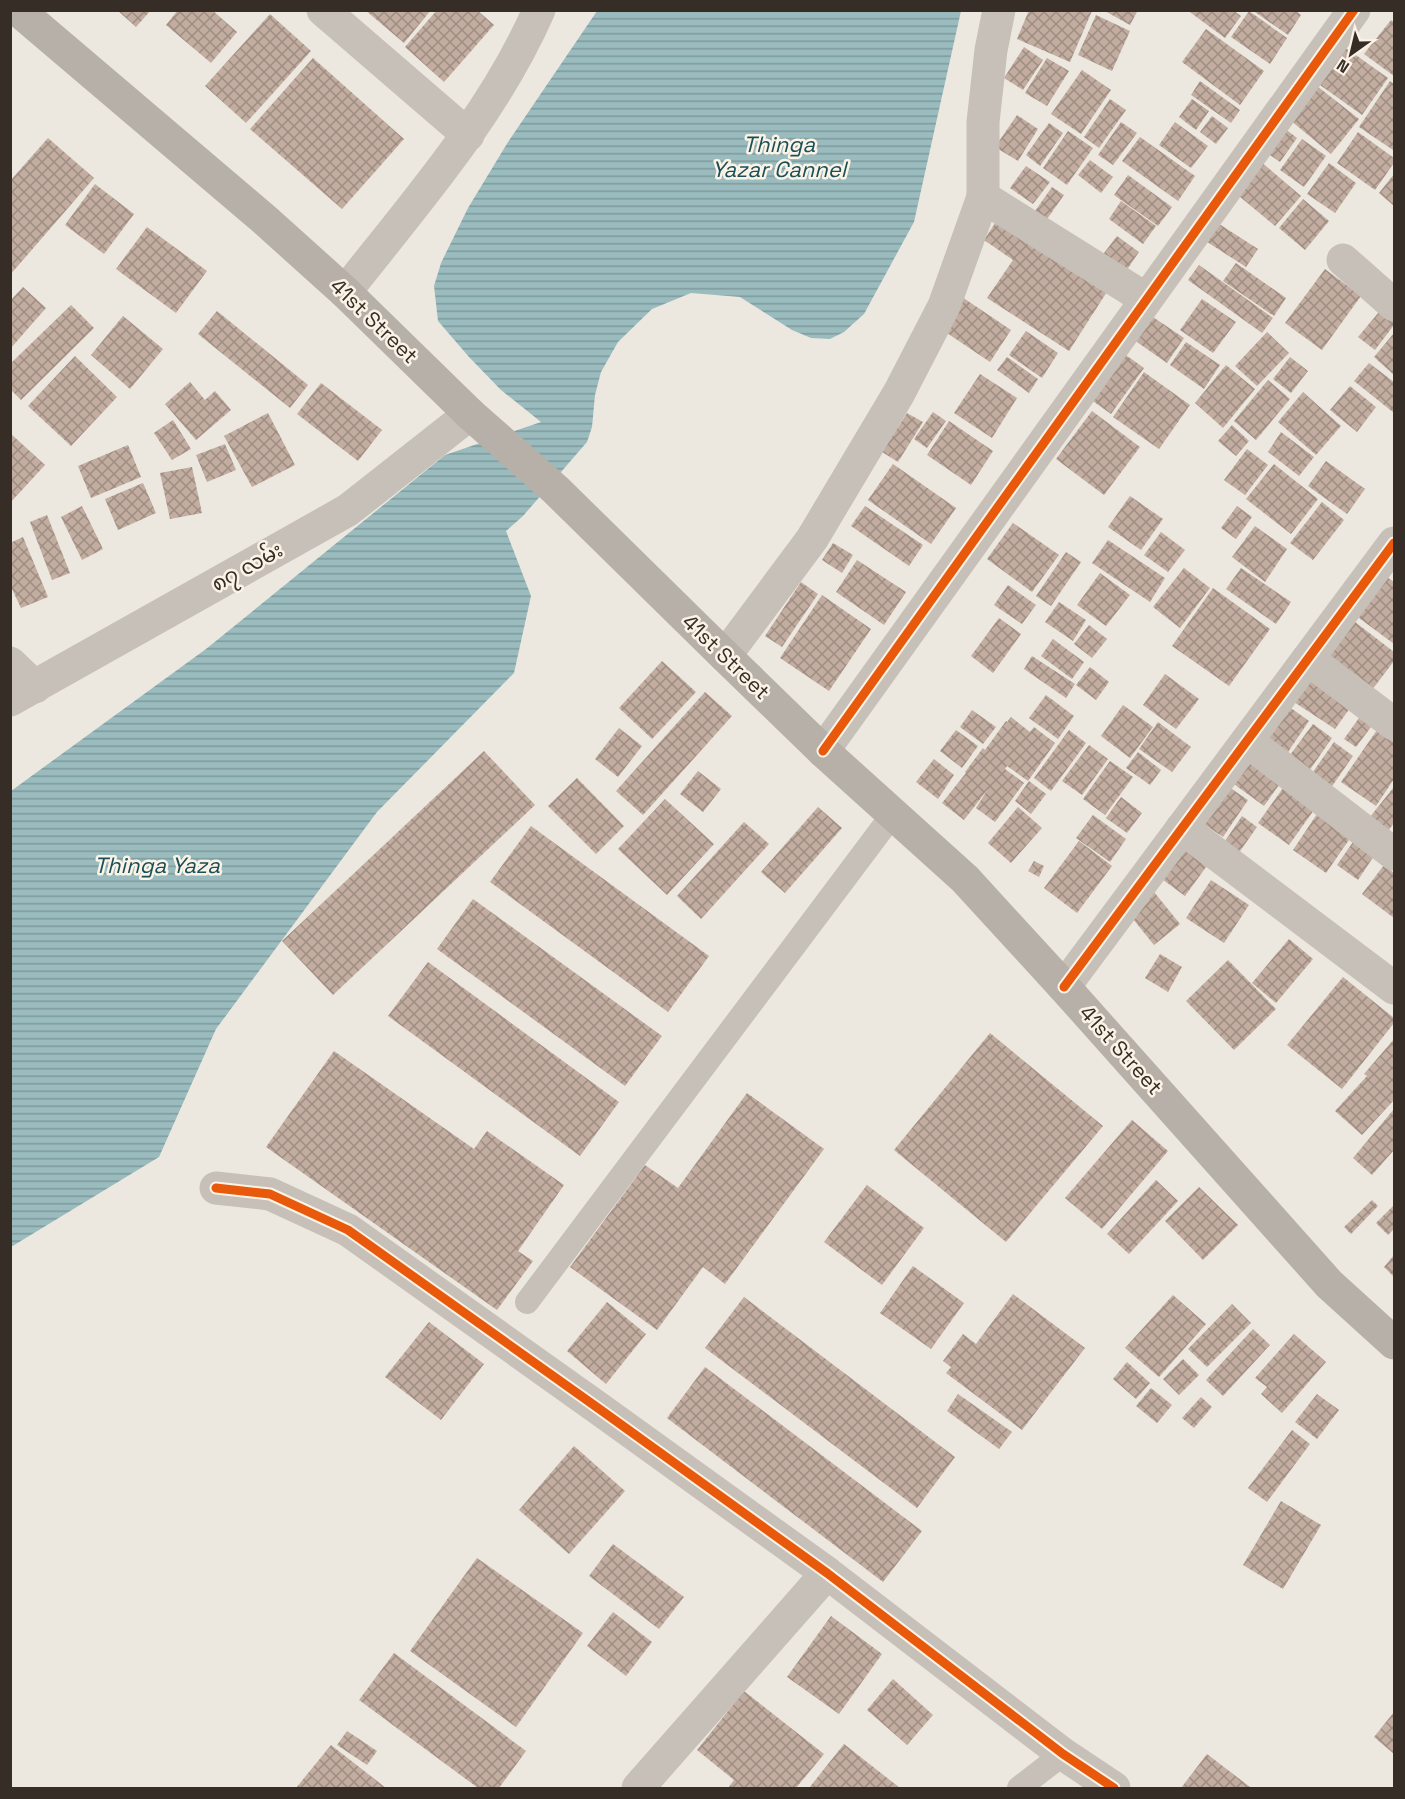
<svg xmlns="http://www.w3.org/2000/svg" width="1405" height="1799" font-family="'Space Grotesk','Noto Sans Myanmar',sans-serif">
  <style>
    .water { fill: url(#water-rules) }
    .building { fill: url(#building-cross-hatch) }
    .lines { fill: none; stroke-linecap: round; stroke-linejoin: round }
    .service { stroke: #c6c0b8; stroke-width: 24 }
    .minor { stroke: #c6c0b8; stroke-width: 33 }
    .secondary { stroke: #b6b0a9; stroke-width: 33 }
    .cycleway-casing { stroke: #faf3e6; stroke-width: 13 }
    .cycleway { stroke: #e8590c; stroke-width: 9 }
    .labels { text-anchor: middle; stroke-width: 5; stroke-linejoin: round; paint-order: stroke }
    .street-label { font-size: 21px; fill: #372d27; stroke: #faf3e6 }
    .water-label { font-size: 22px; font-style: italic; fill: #1a4f5a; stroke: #faf3e6 }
  </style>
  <defs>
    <pattern id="water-rules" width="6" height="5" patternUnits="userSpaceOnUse" patternTransform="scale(1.5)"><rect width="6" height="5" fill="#9abcbf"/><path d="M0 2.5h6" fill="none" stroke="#7e999b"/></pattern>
    <pattern id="building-cross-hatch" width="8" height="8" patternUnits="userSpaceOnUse" patternTransform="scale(1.5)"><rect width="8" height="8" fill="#c2ada0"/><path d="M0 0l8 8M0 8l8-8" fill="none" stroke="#9e8d82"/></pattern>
  </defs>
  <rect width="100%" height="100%" fill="#ede8df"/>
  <!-- water -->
  <polygon class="water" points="597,11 961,11 914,222 864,314 844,332 830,339 811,338 792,330 740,297 691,293 652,309 618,342 601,372 595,395 592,427 587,442 523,516 506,531 531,596 514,673 377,812 216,1029 159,1157 11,1247 11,791 206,649 445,455 541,422 501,390 469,357 438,321 434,286 441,263 468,208 508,142"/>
  <!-- building -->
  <g class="building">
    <polygon points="117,10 151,10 136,27"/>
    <polygon points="178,10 212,10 237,32 211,63 166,25"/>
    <polygon points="365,10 431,10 404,43"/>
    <polygon points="437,10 477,10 494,25 444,82 405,47"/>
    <polygon points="1029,10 1092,11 1070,62 1017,39"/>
    <polygon points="1103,10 1138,10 1130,25"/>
    <polygon points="1187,10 1233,10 1241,16 1225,38"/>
    <polygon points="1252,10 1295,10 1301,15 1288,35"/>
    <polygon points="1249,11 1287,38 1270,64 1231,37"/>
    <polygon points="270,14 311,51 246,123 205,86"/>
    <polygon points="1096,15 1130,31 1112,71 1078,55"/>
    <polygon points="1391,20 1394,22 1394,76 1364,54"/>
    <polygon points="1206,29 1264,71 1240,105 1182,62"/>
    <polygon points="1024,47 1043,60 1023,90 1004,78"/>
    <polygon points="1346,48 1388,78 1362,115 1320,85"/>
    <polygon points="313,58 404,139 342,209 250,129"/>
    <polygon points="1047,58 1069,71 1047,106 1025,93"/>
    <polygon points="1082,70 1111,90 1081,134 1051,114"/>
    <polygon points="1200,81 1240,110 1231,123 1191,95"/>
    <polygon points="1390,81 1394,84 1394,148 1393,150 1359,127"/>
    <polygon points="1317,86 1359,119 1331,154 1290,120"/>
    <polygon points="1110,99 1126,110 1099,148 1084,137"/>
    <polygon points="1192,99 1209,111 1196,130 1179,117"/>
    <polygon points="1017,115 1038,129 1018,161 995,147"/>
    <polygon points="1212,116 1228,128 1216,144 1200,132"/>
    <polygon points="1121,122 1137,133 1113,165 1098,155"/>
    <polygon points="1175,122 1208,146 1191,168 1159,145"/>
    <polygon points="1049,123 1063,133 1040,166 1026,155"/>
    <polygon points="1284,128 1297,138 1280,162 1267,153"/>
    <polygon points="1068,131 1093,148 1067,185 1043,168"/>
    <polygon points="1358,132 1394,158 1394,163 1375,190 1337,163"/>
    <polygon points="1140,137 1195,176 1178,201 1122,161"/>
    <polygon points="48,138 94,178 10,275 10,181"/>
    <polygon points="1302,139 1326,156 1304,187 1280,170"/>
    <polygon points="1090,160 1113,177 1101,193 1078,175"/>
    <polygon points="1259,160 1301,196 1275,226 1233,191"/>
    <polygon points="1329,163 1356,183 1335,213 1307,194"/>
    <polygon points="1026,166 1050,182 1033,204 1010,188"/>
    <polygon points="1394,174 1394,206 1379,193"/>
    <polygon points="1128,175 1172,207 1158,226 1114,195"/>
    <polygon points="95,184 134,214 104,254 65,225"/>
    <polygon points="1052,187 1064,195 1047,219 1035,211"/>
    <polygon points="1303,199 1329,221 1305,250 1279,228"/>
    <polygon points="1121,201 1156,226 1143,244 1109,219"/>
    <polygon points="1003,211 1112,284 1069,351 987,298 1013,260 984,240"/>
    <polygon points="1213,220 1258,249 1246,267 1201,238"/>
    <polygon points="147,227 207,271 176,313 116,269"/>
    <polygon points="1117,236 1139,252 1124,274 1101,257"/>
    <polygon points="1236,263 1286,298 1274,316 1223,281"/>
    <polygon points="1199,265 1273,318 1262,333 1188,280"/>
    <polygon points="1325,269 1361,296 1322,350 1285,323"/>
    <polygon points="23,287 46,308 10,349 10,301"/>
    <polygon points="959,295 1011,330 990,362 938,327"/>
    <polygon points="1202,299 1236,322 1213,353 1180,330"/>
    <polygon points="71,305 94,328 21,400 10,389 10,364"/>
    <polygon points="1384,306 1394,315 1394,325 1375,350 1358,337"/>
    <polygon points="217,311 308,385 290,408 198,334"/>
    <polygon points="1150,315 1184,338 1167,363 1134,340"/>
    <polygon points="123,316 163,349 130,389 91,355"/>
    <polygon points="1026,331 1058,353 1042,378 1009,355"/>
    <polygon points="1267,332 1289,353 1257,386 1235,366"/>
    <polygon points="1394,333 1394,375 1374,357"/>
    <polygon points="1186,342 1220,365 1204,389 1170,365"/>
    <polygon points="1123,353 1144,368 1111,414 1090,399"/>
    <polygon points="75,356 117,397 71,446 28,406"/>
    <polygon points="1007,357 1038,379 1029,393 997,370"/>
    <polygon points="1290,357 1308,371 1291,393 1273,379"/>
    <polygon points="1369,363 1394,382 1394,413 1354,381"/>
    <polygon points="1226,365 1255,389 1223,428 1195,403"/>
    <polygon points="1144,372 1190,405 1159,449 1113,417"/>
    <polygon points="980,374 1017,398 992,438 954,413"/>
    <polygon points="1268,380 1290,399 1256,440 1234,421"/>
    <polygon points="190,382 205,400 215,391 231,410 196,440 165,404"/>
    <polygon points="321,383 382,430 358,461 297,414"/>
    <polygon points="1350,386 1376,407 1357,432 1330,410"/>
    <polygon points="1303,392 1341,426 1316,455 1278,422"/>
    <polygon points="1092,411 1140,447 1104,495 1056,459"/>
    <polygon points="933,412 946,421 927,448 914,439"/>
    <polygon points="268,413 295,465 252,487 224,436"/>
    <polygon points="907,413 923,422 898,462 882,452"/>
    <polygon points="173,420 191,449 172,460 154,433"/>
    <polygon points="949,421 993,451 971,485 927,455"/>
    <polygon points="1232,425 1249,441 1236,456 1218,441"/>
    <polygon points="1281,432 1314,457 1299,476 1268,452"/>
    <polygon points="10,433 45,465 10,503"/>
    <polygon points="225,444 236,470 207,482 196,455"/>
    <polygon points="128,445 141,477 91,498 78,466"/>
    <polygon points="1247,449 1268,465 1245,495 1224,480"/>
    <polygon points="1326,461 1365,489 1347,514 1308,486"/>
    <polygon points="893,464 956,508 931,544 868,500"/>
    <polygon points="1274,464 1318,499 1291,534 1246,499"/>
    <polygon points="192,467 202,513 170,519 160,473"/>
    <polygon points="143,483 156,513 118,530 105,499"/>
    <polygon points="1130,496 1163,519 1141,550 1108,527"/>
    <polygon points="1322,502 1344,520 1313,560 1290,543"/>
    <polygon points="82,506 103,549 82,560 61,517"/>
    <polygon points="865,506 923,545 909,566 851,526"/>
    <polygon points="1237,506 1252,517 1236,539 1221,528"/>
    <polygon points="47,515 70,573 52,580 30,522"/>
    <polygon points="1013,523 1059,555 1032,592 987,559"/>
    <polygon points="1255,526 1287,549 1265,582 1232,557"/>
    <polygon points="1161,532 1185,550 1168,572 1144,555"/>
    <polygon points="23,537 48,597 21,608 10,585 10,543"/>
    <polygon points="1108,540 1165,578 1150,602 1092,563"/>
    <polygon points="833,543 853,555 842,573 822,560"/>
    <polygon points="1066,552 1081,562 1051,606 1036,596"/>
    <polygon points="857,560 906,592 884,625 836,592"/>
    <polygon points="1184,568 1210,588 1180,628 1153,607"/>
    <polygon points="1241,568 1291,602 1276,624 1226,589"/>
    <polygon points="1380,572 1394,582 1394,644 1351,612"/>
    <polygon points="1100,573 1130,595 1106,626 1077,605"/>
    <polygon points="801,582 818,594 782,647 765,636"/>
    <polygon points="1008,585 1036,605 1022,624 994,605"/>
    <polygon points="1213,588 1270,629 1229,686 1172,646"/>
    <polygon points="822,595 871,629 829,691 780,658"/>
    <polygon points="1059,602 1086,620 1073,641 1045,622"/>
    <polygon points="1346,615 1394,652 1394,661 1372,690 1319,650"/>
    <polygon points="999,618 1021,634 993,673 971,656"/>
    <polygon points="1089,625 1107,639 1092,658 1074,644"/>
    <polygon points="1053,639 1084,662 1072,679 1041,656"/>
    <polygon points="1032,656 1075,684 1066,698 1024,669"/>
    <polygon points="662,661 696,692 652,739 619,708"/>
    <polygon points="1090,667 1109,682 1096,700 1076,685"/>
    <polygon points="1165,674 1199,699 1176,729 1143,705"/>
    <polygon points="1308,674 1353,704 1335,729 1291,700"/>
    <polygon points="705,692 732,716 643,815 616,791"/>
    <polygon points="1046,695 1074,716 1058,739 1029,718"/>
    <polygon points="1281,701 1309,721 1288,752 1258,731"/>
    <polygon points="1123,705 1153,727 1130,758 1101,736"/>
    <polygon points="972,710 996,727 983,744 960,727"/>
    <polygon points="1364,711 1377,719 1356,747 1344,739"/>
    <polygon points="1011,717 1030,732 1034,727 1055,743 1028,781 1007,766 1005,769 1024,783 995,822 976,808 988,789 964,820 942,803 966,773 965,772 983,748 985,750 1006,721 1007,722"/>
    <polygon points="1158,722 1191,747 1172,772 1139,749"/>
    <polygon points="1313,724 1332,738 1307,774 1287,759"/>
    <polygon points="619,728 642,746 618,777 595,759"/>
    <polygon points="956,730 978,746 962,768 940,751"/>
    <polygon points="1069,730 1086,743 1051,791 1034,778"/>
    <polygon points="1377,730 1394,742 1394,779 1376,806 1341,782"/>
    <polygon points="1334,742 1353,756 1328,792 1308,779"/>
    <polygon points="1089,745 1108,759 1082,795 1062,781"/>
    <polygon points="484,751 535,805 333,995 282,941"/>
    <polygon points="1138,752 1161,770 1150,785 1126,768"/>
    <polygon points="1247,752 1284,778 1264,806 1227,779"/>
    <polygon points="934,759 954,775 938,799 916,782"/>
    <polygon points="1110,761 1133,777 1105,815 1083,799"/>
    <polygon points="698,771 721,789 703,812 680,794"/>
    <polygon points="577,778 624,826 596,854 548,806"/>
    <polygon points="1029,781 1046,794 1031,814 1015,801"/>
    <polygon points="1220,781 1248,800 1223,837 1195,818"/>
    <polygon points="1288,781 1319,803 1289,845 1258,823"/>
    <polygon points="1393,788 1394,790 1394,823 1388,831 1370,817"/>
    <polygon points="1121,797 1142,813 1127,833 1106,818"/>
    <polygon points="665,799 714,844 667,895 618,849"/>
    <polygon points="818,807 842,828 785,893 761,872"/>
    <polygon points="1018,807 1042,828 1011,863 988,843"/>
    <polygon points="1317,814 1351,837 1326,873 1293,850"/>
    <polygon points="1093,815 1126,839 1110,862 1076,838"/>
    <polygon points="1242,816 1257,827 1238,854 1223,844"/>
    <polygon points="744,822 769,844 701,919 677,896"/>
    <polygon points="531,826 709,956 668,1012 490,882"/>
    <polygon points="1079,841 1112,866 1077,913 1044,888"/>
    <polygon points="1179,842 1209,863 1185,896 1155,874"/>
    <polygon points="1353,842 1374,856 1358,880 1337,865"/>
    <polygon points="1034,861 1044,866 1039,877 1028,871"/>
    <polygon points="1384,865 1394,873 1394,918 1362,894"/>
    <polygon points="1211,880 1249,905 1224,943 1186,918"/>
    <polygon points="1150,887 1180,924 1154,945 1124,908"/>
    <polygon points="473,899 662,1036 625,1086 437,949"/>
    <polygon points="1289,939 1313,959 1276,1003 1252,983"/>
    <polygon points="1160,954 1182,967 1168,992 1145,978"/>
    <polygon points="1228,960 1276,1009 1234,1050 1186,1001"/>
    <polygon points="428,962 619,1102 580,1156 388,1016"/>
    <polygon points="1343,977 1394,1018 1394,1023 1342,1089 1287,1045"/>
    <polygon points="990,1033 1103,1126 1006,1242 894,1150"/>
    <polygon points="1394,1039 1394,1100 1362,1135 1335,1111 1367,1076 1364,1074"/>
    <polygon points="334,1051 474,1149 487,1131 564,1185 518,1251 533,1261 497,1310 266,1147"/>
    <polygon points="747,1093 824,1149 725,1284 703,1267 657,1330 570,1267 645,1165 678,1188"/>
    <polygon points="1394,1109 1394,1150 1372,1175 1353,1158"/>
    <polygon points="1132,1120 1168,1151 1102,1229 1065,1198"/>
    <polygon points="1156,1180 1178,1201 1129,1254 1107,1234"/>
    <polygon points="867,1185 924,1228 882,1285 824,1242"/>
    <polygon points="1199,1187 1238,1225 1203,1260 1165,1221"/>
    <polygon points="1372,1200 1378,1206 1351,1234 1344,1227"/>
    <polygon points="1394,1205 1394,1229 1388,1235 1376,1223"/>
    <polygon points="1394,1255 1394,1277 1384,1267"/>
    <polygon points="913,1266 964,1303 931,1349 880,1313"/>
    <polygon points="1013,1294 1085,1348 1022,1430 946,1373 951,1367 943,1361 963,1334 976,1344"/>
    <polygon points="1173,1295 1206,1324 1159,1377 1125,1348"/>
    <polygon points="744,1297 955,1457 917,1508 705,1348"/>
    <polygon points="607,1302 646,1334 606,1384 567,1351"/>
    <polygon points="1232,1304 1251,1323 1207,1367 1188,1349"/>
    <polygon points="429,1322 484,1364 441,1420 385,1377"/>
    <polygon points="1253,1329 1270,1345 1223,1396 1206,1380"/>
    <polygon points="1294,1334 1326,1362 1282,1413 1261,1394 1267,1387 1255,1378"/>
    <polygon points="1183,1359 1199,1375 1179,1395 1163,1379"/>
    <polygon points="1127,1362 1150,1383 1136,1399 1113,1379"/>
    <polygon points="705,1367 922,1531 883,1582 667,1418"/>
    <polygon points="1151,1388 1172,1405 1157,1423 1136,1406"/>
    <polygon points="958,1394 1012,1432 999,1449 947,1411"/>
    <polygon points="1317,1394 1339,1410 1317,1439 1295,1422"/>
    <polygon points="1201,1397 1212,1407 1194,1428 1182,1418"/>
    <polygon points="1292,1430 1310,1444 1267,1502 1248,1488"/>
    <polygon points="574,1446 625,1491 569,1554 519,1510"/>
    <polygon points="1281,1501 1321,1525 1283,1589 1243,1565"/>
    <polygon points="613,1544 684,1597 659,1629 589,1576"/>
    <polygon points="477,1558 583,1633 516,1727 410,1651"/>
    <polygon points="613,1612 652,1642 626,1676 587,1646"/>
    <polygon points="831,1616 882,1654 839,1714 787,1677"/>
    <polygon points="394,1653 526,1751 499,1788 478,1788 359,1700"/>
    <polygon points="893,1679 933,1715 907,1745 867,1710"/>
    <polygon points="744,1691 824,1754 796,1788 728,1788 734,1780 697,1750"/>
    <polygon points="1394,1712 1394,1754 1374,1737"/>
    <polygon points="347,1731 377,1751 367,1765 337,1745"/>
    <polygon points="844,1744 900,1788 809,1788"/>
    <polygon points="331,1745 386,1788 296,1788"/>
    <polygon points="1207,1754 1250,1787 1249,1788 1181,1788"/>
  </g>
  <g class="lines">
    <!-- service -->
    <g class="service">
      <polyline points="527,1302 893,814"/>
      <polyline points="1019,1788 1063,1754"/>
    </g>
    <!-- minor -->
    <g class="minor">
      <polyline points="323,10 468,135"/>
      <polyline points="983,197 983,122 991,50 999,10"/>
      <polyline points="1343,260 1394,305"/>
      <path d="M345,292C415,203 493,115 539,10"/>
      <polyline points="725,656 812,539 899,393 944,306 983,197 1146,299"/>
      <polyline points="1308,659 1394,724"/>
      <polyline points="10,663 35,687"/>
      <polyline points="10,700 348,510 470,414"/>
      <polyline points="1247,741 1394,854"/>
      <polyline points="823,751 1354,10"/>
      <polyline points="1182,828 1394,988"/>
      <polyline points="1064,987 1394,543"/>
      <polyline points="216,1188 270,1194 348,1230 598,1408 827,1573 1063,1754 1114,1788"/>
      <polyline points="638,1788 827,1573"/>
    </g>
    <!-- secondary -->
    <polyline class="secondary" points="18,10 265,220 345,292 470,414 556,490 725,656 823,751 965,879 1064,987 1329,1284 1394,1343"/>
    <!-- cycleway casing -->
    <g class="cycleway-casing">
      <g id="cycleway">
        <polyline points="823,751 1354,10"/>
        <polyline points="1064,987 1394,543"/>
        <polyline points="216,1188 270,1194 348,1230 598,1408 827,1573 1063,1754 1114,1788"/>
      </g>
    </g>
    <!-- cycleway -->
    <use href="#cycleway" class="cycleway"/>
  </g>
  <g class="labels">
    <!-- street labels -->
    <g class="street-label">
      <text transform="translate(374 321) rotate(44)" y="7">41st Street</text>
      <text transform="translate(247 567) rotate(-29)" y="7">၈၇ လမ်း</text>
      <text transform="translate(726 657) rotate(44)" y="7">41st Street</text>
      <text transform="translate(1121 1050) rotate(48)" y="7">41st Street</text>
    </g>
    <!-- water labels -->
    <g class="water-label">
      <text x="779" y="152">Thinga<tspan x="779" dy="25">Yazar Cannel</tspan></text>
      <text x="157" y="873">Thinga Yaza</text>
    </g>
  </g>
  <!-- border -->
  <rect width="1405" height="1799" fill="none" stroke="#372d27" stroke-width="24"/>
  <!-- north arrow -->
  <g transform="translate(1351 54) rotate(214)" stroke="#faf3e6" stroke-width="4.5" paint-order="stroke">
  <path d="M0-4.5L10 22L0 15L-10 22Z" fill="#372d27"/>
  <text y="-9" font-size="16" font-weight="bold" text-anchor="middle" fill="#372d27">N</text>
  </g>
</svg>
